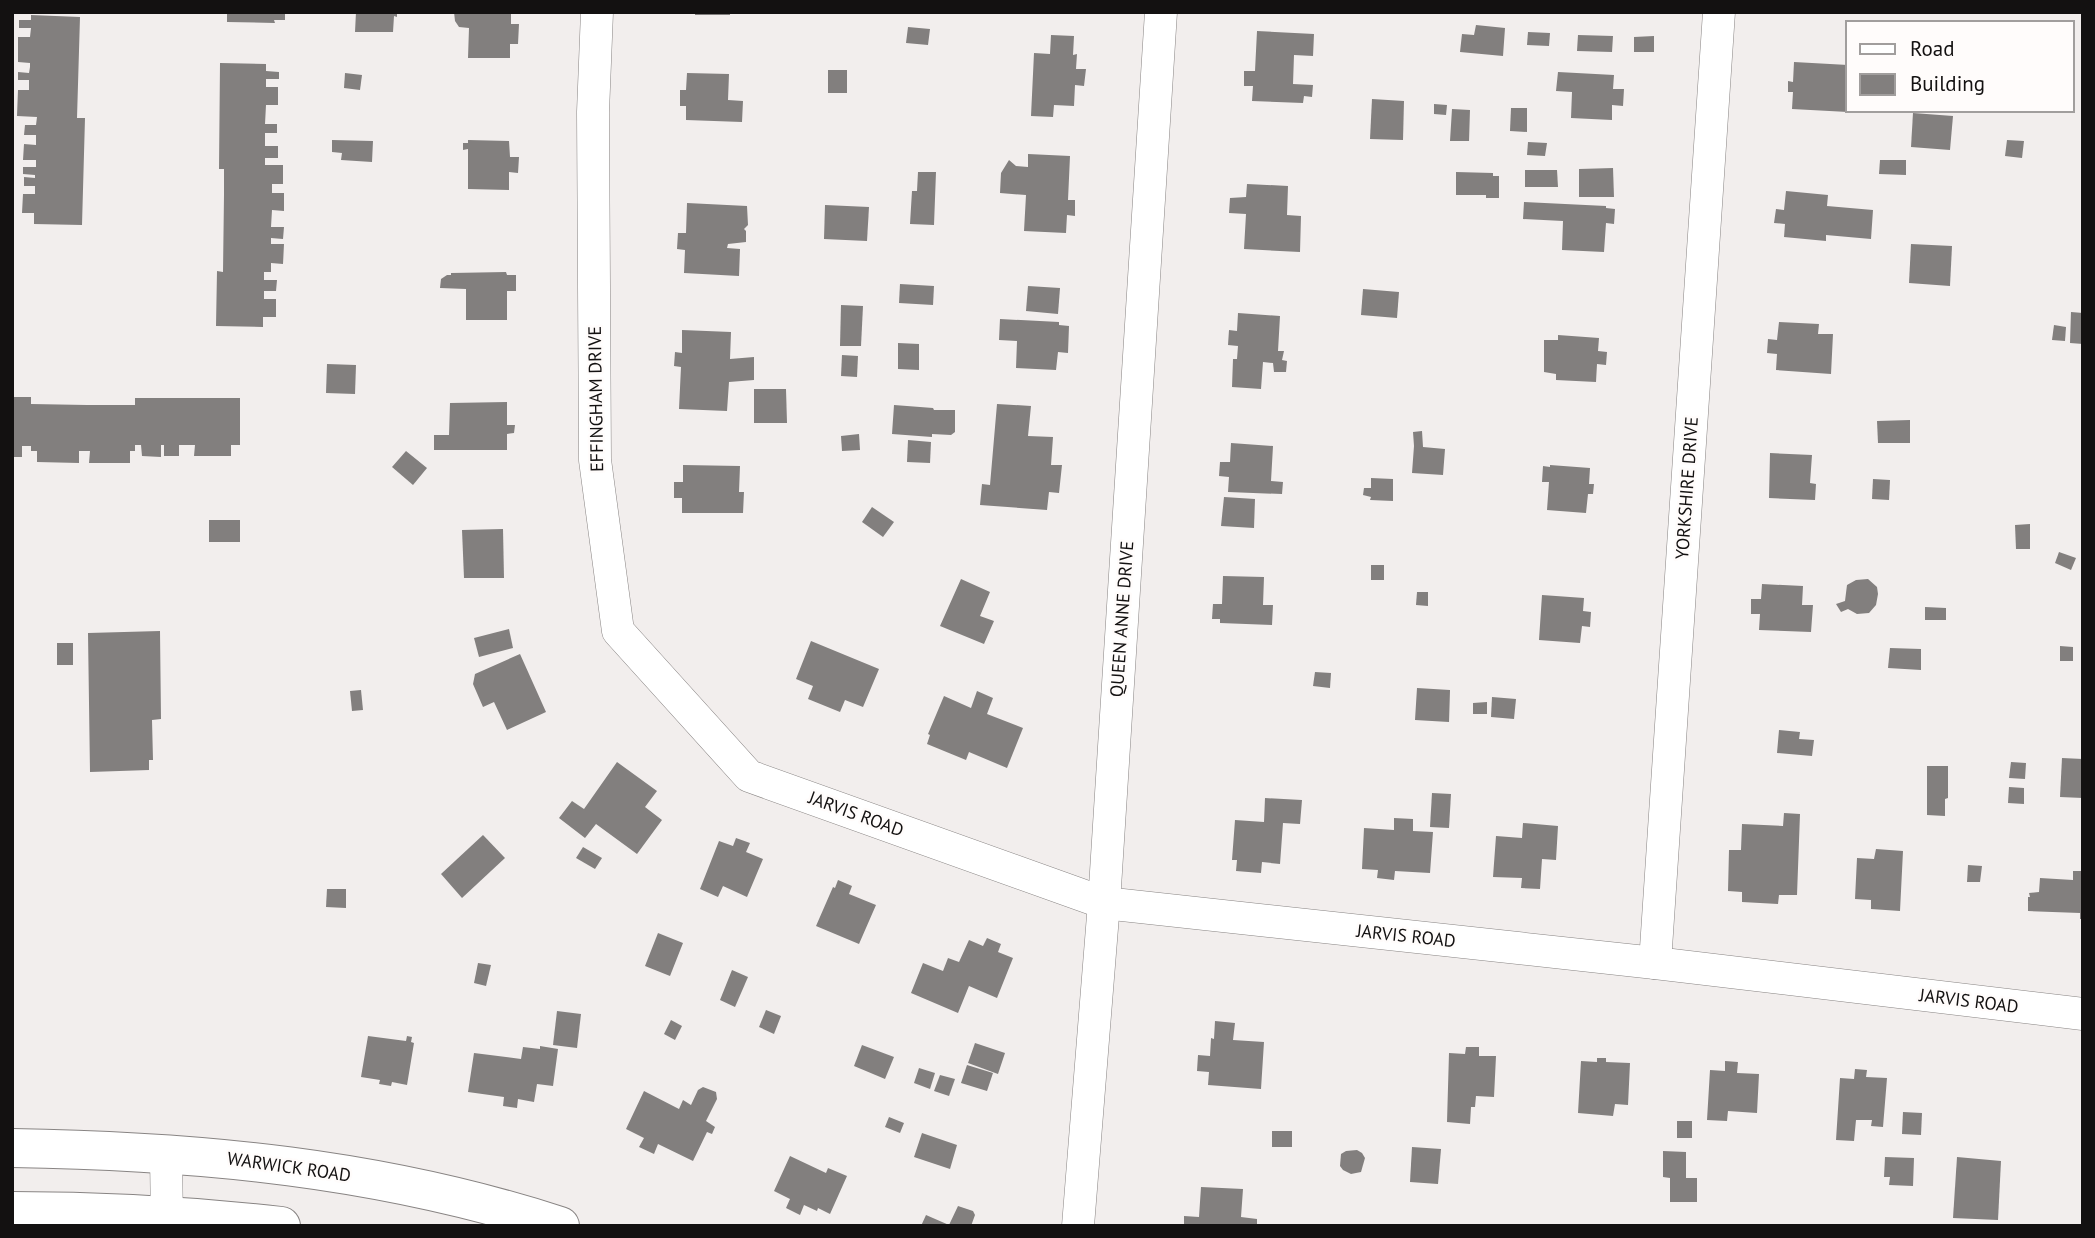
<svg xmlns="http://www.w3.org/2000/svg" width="2095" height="1238" font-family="'PT Sans',sans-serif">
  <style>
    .building { fill: #827f7e }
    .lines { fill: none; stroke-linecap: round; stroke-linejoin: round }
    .street-casing { stroke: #888483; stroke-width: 33 }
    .secondary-casing { stroke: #888483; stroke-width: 40 }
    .street { stroke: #fff; stroke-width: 32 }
    .secondary { stroke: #fff; stroke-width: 38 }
    .labels { text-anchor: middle; stroke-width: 5; stroke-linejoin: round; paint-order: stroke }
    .street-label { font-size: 18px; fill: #131111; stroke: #fffcfb }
  </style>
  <rect width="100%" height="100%" fill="#f2eeed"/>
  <!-- building -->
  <g class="building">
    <polygon points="227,12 285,12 285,20 274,20 275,23 227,22"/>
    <polygon points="356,12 397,12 397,17 394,16 393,32 355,32"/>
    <polygon points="454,12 511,12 511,24 519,24 518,44 510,44 510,58 468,58 469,28 459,27 455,21"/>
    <rect x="695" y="12" width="35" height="3"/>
    <polygon points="31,15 80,17 77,118 85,118 82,225 34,224 34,213 22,213 23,194 35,194 35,186 24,186 24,177 35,178 35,175 23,174 23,167 36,167 36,160 23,160 24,144 36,145 36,135 24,135 25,125 36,125 37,117 17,116 18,90 29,90 29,80 18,80 18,72 29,73 30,67 30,63 18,62 18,37 30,37 31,28 19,28 19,20 31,20"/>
    <polygon points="1476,25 1505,28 1503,56 1460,52 1462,34 1474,35"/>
    <polygon points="908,27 930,29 928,45 906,43"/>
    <polygon points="1257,31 1314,34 1313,56 1294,55 1293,84 1313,85 1312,97 1304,96 1303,103 1252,101 1253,86 1244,86 1244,71 1255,71"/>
    <polygon points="1528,32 1550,33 1549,46 1527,45"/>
    <polygon points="1051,35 1074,36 1073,55 1077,54 1076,69 1086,69 1084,86 1075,85 1074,106 1054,105 1053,117 1031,116 1034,53 1050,54"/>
    <polygon points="1578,35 1613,36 1612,52 1577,51"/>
    <polygon points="1654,36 1654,52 1634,52 1634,37"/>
    <polygon points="1794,62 1848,65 1848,112 1792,109 1793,92 1788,92 1788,81 1793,82"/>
    <polygon points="220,63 266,64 266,71 279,72 279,79 266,79 266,87 278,87 278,105 266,105 265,124 277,124 277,133 265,133 265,146 278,146 278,158 265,158 265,165 283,165 283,184 272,184 272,193 284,193 284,211 272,210 271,227 284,227 283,239 271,238 271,244 284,244 283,264 271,263 271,272 264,272 264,280 277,280 276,291 264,291 264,299 276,299 276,317 263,317 263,327 216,326 217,271 223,272 224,195 224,169 219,169"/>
    <rect x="828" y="70" width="19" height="23"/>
    <polygon points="1558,72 1614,75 1613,89 1624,89 1623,106 1612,105 1612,120 1571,118 1572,92 1556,91"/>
    <polygon points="345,73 362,75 360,90 344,88"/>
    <polygon points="687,73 729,74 728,100 743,101 742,122 686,120 686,106 680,106 680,90 686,90"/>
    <polygon points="1372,99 1404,101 1403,140 1370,139"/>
    <polygon points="1434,104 1447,105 1446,115 1434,114"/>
    <polygon points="1511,108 1527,108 1527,132 1510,131"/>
    <polygon points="1452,109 1470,110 1469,141 1450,141"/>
    <polygon points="1913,113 1953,116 1950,150 1911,147"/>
    <polygon points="332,140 373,141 372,162 341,160 342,153 332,152"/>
    <polygon points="468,140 509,141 510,157 519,157 518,173 509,172 509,190 468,189 468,149 463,150 463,143 468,143"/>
    <polygon points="2007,140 2024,141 2022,158 2005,156"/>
    <polygon points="1528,142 1547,143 1545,156 1527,155"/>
    <polygon points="1028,154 1070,156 1068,200 1075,200 1075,216 1067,215 1066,233 1024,231 1026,195 1000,193 1001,173 1009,160 1016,166 1028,167"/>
    <polygon points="1880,160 1906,160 1906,175 1879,174"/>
    <polygon points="1613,168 1614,197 1579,197 1579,169"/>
    <polygon points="1525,170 1557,170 1558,187 1525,187"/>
    <polygon points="918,172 936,172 934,225 910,224 912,191 917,191"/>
    <polygon points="1456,172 1493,173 1493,176 1499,176 1499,198 1486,198 1486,195 1456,195"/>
    <polygon points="1247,184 1288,186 1287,215 1301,216 1300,252 1244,249 1246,214 1229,213 1230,198 1246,197"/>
    <polygon points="1786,191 1828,195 1827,206 1873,210 1871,239 1826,235 1826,241 1784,237 1785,224 1774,223 1776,209 1784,210"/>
    <polygon points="1524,202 1606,206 1606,208 1615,209 1614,224 1606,223 1604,252 1562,250 1563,221 1523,219"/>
    <polygon points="687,203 747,206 748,225 744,229 746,231 746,242 728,244 727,248 740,249 739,276 684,273 685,250 677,249 678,233 686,233"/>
    <polygon points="825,205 869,207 867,241 824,239"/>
    <polygon points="1911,244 1952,246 1950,286 1909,283"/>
    <polygon points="506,272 507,275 516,275 516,291 507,291 507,320 466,320 466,289 440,288 441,279 447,275 451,275 451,273"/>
    <polygon points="900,284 934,286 933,305 899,303"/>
    <polygon points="1028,286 1060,288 1058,314 1026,311"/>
    <polygon points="1363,289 1399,292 1397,318 1361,315"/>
    <polygon points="841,305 863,306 861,346 840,346"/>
    <polygon points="2071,312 2083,313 2083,344 2070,343"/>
    <polygon points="1238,313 1280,316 1278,351 1284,351 1282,360 1287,361 1286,372 1274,372 1273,363 1263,362 1261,389 1232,387 1233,359 1237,359 1238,346 1228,345 1229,330 1237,331"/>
    <polygon points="1000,319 1059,322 1059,325 1069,326 1068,353 1058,352 1056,370 1016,368 1017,341 999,340"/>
    <polygon points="1779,322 1819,324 1818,334 1833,334 1831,374 1776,370 1777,354 1767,353 1768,339 1777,340"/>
    <polygon points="2054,325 2066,327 2065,341 2052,340"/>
    <polygon points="682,330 731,332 730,359 754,357 754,380 729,382 727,411 679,409 681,367 674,366 675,352 682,353"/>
    <polygon points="1558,335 1599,338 1598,351 1607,352 1606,365 1597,364 1596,382 1556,380 1556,374 1544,372 1544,340 1558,340"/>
    <polygon points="898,343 919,344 919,370 898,369"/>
    <polygon points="842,355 858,356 857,377 841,376"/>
    <polygon points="327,364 356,365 355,394 326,393"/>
    <polygon points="754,389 786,389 787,423 754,423"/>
    <polygon points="12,397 31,397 31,404 87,405 135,405 135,398 240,398 240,445 231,445 231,456 194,456 195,445 179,445 179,456 164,456 164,445 161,445 161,457 142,456 141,445 135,445 135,451 130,451 130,463 89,463 90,451 79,451 79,463 37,462 37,451 31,451 31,446 22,446 22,457 12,457"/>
    <polygon points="507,402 507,425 515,425 514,433 507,434 507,450 434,450 434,435 449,435 450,403"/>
    <polygon points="997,404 1031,406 1028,436 1053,437 1051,465 1062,465 1059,493 1049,492 1047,510 980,505 982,484 990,485"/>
    <polygon points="894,405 933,408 934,410 955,410 955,432 951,435 932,434 932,437 892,434"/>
    <polygon points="1910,420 1910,443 1878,443 1877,421"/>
    <polygon points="1422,431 1423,447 1445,449 1443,475 1412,473 1414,446 1413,432"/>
    <polygon points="859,434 860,450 842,451 841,436"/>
    <polygon points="908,440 931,442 930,463 907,462"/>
    <polygon points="1231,443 1273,446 1271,481 1283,482 1282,494 1228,492 1229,477 1219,476 1220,462 1230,462"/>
    <polygon points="406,451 427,468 413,485 392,467"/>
    <polygon points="1770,453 1812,455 1810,483 1816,484 1815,500 1769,498"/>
    <polygon points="683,465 740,466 739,492 744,492 743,513 682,513 682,498 674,498 674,482 683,482"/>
    <polygon points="1550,465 1590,468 1589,484 1594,484 1593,494 1588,494 1586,513 1547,510 1549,482 1542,482 1543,466 1550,467"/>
    <polygon points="1371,478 1393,479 1393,501 1370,500 1371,497 1363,495 1364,488 1371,488"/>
    <polygon points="1873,479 1890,480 1889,500 1872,499"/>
    <polygon points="1224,497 1255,499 1254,528 1221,526"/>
    <polygon points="872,507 894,522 883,537 862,522"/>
    <rect x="209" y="520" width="31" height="22"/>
    <polygon points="2030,524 2030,549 2016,549 2015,525"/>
    <polygon points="503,529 504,578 464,578 462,530"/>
    <polygon points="2059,552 2076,558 2071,570 2055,563"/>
    <rect x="1371" y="565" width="13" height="15"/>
    <polygon points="1223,576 1264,577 1263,605 1273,605 1272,625 1220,623 1220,619 1212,619 1213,604 1222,604"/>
    <polygon points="961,579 990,592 980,616 994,621 984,644 940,626"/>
    <polygon points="1868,579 1877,587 1878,594 1876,605 1869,613 1857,614 1848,609 1841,612 1836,604 1845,601 1847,585 1856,580"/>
    <polygon points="1762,584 1803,586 1802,605 1813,605 1811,632 1759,630 1760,614 1751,614 1751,599 1761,599"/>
    <polygon points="1417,592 1428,592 1428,606 1416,605"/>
    <polygon points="1542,595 1584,598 1583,611 1591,612 1590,627 1582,626 1580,643 1539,640"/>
    <polygon points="1925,607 1946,608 1946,620 1925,620"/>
    <polygon points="509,629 513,648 479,657 474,638"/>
    <polygon points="160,631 161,719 152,720 153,760 149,760 149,770 90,772 88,633"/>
    <polygon points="811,641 879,669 863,707 845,700 840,712 808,699 813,686 796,679"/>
    <rect x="57" y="643" width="16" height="22"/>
    <polygon points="2060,646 2073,647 2073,661 2060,661"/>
    <polygon points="1890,648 1921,649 1921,670 1888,668"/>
    <polygon points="520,654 546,712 507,730 494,702 483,707 473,684 475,674"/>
    <polygon points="1315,672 1331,673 1330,688 1313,686"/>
    <polygon points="1417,688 1450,690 1449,722 1415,720"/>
    <polygon points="361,690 363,710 352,711 350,691"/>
    <polygon points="977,691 993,698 987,714 1023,728 1007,768 969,752 966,760 927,744 930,735 928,734 944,696 971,708"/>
    <polygon points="1492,697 1516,699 1514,719 1491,717"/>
    <polygon points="1487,702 1487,714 1473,714 1473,703"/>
    <polygon points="1779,730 1800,732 1799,739 1814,740 1812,756 1777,753"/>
    <polygon points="2062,758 2083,759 2083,798 2060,797"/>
    <polygon points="617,762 657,791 645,807 662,820 637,854 596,824 585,838 559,818 572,801 584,809"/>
    <polygon points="2011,762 2026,763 2025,779 2009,778"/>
    <polygon points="1927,766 1948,766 1948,798 1945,799 1945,816 1927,815"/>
    <polygon points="2009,787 2024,788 2024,804 2008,803"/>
    <polygon points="1432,793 1451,794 1449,828 1430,827"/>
    <polygon points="1265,798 1302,800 1300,824 1283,823 1280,864 1262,862 1261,873 1236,871 1237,860 1232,860 1235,820 1264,822"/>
    <polygon points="1784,813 1800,814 1797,895 1779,895 1778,904 1742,902 1742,892 1728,891 1729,850 1741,850 1742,824 1783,826"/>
    <polygon points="1394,818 1413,819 1413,831 1433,832 1430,873 1395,871 1394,880 1377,878 1378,870 1362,869 1364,828 1394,830"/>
    <polygon points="1523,823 1558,826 1556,860 1542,859 1540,889 1521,888 1522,878 1493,877 1496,836 1522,838"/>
    <polygon points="483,835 505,858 462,898 441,874"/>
    <polygon points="736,838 750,843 746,852 763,859 747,897 723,886 718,897 700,889 719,841 733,846"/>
    <polygon points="583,847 602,858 595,869 576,858"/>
    <polygon points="1876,849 1903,851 1900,911 1871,909 1871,900 1855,899 1857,858 1874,859"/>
    <polygon points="1968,865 1982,866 1980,882 1967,882"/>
    <polygon points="2073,871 2083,871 2083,919 2080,919 2080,913 2028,911 2028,897 2030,897 2029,893 2039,892 2040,878 2073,880"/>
    <polygon points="838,880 852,886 849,894 876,905 859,944 816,926 833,887 835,888"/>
    <polygon points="327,889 346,889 346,908 326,907"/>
    <polygon points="658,933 683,943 670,976 645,966"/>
    <polygon points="987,938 1001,944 998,952 1013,958 997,998 969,986 958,1013 911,993 923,963 943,971 948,958 959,962 969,940 983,946"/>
    <polygon points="478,963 491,965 486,986 474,983"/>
    <polygon points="732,970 748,977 735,1007 720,1000"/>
    <polygon points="766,1010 781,1016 774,1034 759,1027"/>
    <polygon points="557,1011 581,1014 577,1048 553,1045"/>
    <polygon points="671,1020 682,1026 675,1040 664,1034"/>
    <polygon points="1215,1021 1235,1023 1233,1040 1264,1042 1261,1089 1208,1085 1209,1072 1197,1071 1198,1055 1210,1056 1211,1038 1214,1039"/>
    <polygon points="368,1036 406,1041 407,1036 412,1037 411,1042 414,1043 407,1085 392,1082 391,1086 379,1084 380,1080 361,1077"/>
    <polygon points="975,1043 1005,1053 998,1074 968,1063"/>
    <polygon points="862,1045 894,1057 885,1079 854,1066"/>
    <polygon points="540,1046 558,1049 553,1086 537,1084 534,1102 518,1099 517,1108 503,1106 504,1097 468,1092 474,1053 521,1059 523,1047 540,1049"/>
    <polygon points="1466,1047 1479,1047 1479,1056 1496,1056 1494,1097 1476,1096 1475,1107 1471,1107 1470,1124 1447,1122 1449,1053 1465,1054"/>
    <polygon points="1597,1058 1606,1058 1606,1062 1630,1063 1628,1105 1615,1104 1613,1116 1578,1113 1581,1061 1597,1062"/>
    <polygon points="1725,1061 1738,1062 1737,1073 1759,1074 1757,1113 1728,1111 1727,1121 1707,1120 1710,1070 1725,1071"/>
    <polygon points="967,1065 993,1073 987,1091 961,1083"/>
    <polygon points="919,1068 935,1073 930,1089 914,1083"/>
    <polygon points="1855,1069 1867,1070 1866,1077 1887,1078 1883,1127 1871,1126 1872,1120 1856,1120 1854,1141 1836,1140 1840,1078 1854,1079"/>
    <polygon points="940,1075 955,1079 949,1096 934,1091"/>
    <polygon points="703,1087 716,1092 717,1099 706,1121 715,1127 712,1134 707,1132 693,1161 658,1144 654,1154 639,1147 644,1138 626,1129 644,1091 679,1109 683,1100 691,1105 698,1090"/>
    <polygon points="1903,1112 1922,1113 1921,1135 1902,1134"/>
    <polygon points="889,1117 904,1123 900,1133 885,1127"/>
    <rect x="1677" y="1121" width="15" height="17"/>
    <rect x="1272" y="1131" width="20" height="16"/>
    <polygon points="922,1133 957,1145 950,1169 914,1157"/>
    <polygon points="1412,1147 1441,1149 1438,1184 1410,1182"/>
    <polygon points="1357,1150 1362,1153 1365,1158 1361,1172 1351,1174 1343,1170 1340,1166 1341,1154 1346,1151"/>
    <polygon points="1663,1151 1686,1152 1686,1178 1697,1178 1697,1202 1670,1202 1670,1178 1663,1177"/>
    <polygon points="790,1156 826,1173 828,1168 847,1176 830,1214 818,1208 817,1211 804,1205 800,1215 786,1208 790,1199 774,1191"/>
    <polygon points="1885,1157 1914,1158 1913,1186 1889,1185 1890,1177 1884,1177"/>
    <polygon points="1957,1157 2001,1161 1998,1220 1953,1218"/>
    <polygon points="1201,1187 1243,1189 1241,1217 1257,1219 1257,1226 1184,1226 1184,1216 1199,1217"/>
    <polygon points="958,1206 973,1211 975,1215 971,1226 921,1226 926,1215 949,1225"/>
  </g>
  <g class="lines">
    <!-- street casing -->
    <g class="street-casing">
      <g id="street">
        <polyline points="597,12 593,112 595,460 618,631 749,776 1104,903 1655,963 2083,1014"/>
        <polyline points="1655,963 1719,12"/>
        <polyline points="166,1153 167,1226"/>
        <polyline points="1078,1226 1104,903 1161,12"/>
      </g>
    </g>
    <!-- secondary casing -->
    <g class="secondary-casing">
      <g id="secondary">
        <path d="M12,1148C200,1151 381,1168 560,1226"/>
        <path d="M12,1211C102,1211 192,1216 281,1226"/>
      </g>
    </g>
    <!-- street -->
    <use href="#street" class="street"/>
    <!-- secondary -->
    <use href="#secondary" class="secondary"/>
  </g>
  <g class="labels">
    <!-- street labels -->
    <g class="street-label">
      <text transform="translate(596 399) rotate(-91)" y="6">EFFINGHAM DRIVE</text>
      <text transform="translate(1687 488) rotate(-86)" y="6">YORKSHIRE DRIVE</text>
      <text transform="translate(1122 619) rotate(-86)" y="6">QUEEN ANNE DRIVE</text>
      <text transform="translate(856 814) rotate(20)" y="6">JARVIS ROAD</text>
      <text transform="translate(1406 936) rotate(6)" y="6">JARVIS ROAD</text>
      <text transform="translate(1969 1001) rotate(7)" y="6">JARVIS ROAD</text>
      <text transform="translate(289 1167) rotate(8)" y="6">WARWICK ROAD</text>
    </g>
  </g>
  <!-- border -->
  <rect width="2095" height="1238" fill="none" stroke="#131111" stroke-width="28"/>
  <!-- legend -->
  <rect x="1846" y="21" width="228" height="91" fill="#fffcfb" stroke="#a19e9d" stroke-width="2"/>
  <rect x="1860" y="44" width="35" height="10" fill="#ffffff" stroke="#a19e9d" stroke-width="2"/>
  <text x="1910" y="56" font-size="21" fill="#131111">Road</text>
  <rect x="1860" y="74" width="35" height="21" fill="#827f7e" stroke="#a19e9d" stroke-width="2"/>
  <text x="1910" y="91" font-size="21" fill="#131111">Building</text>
</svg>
